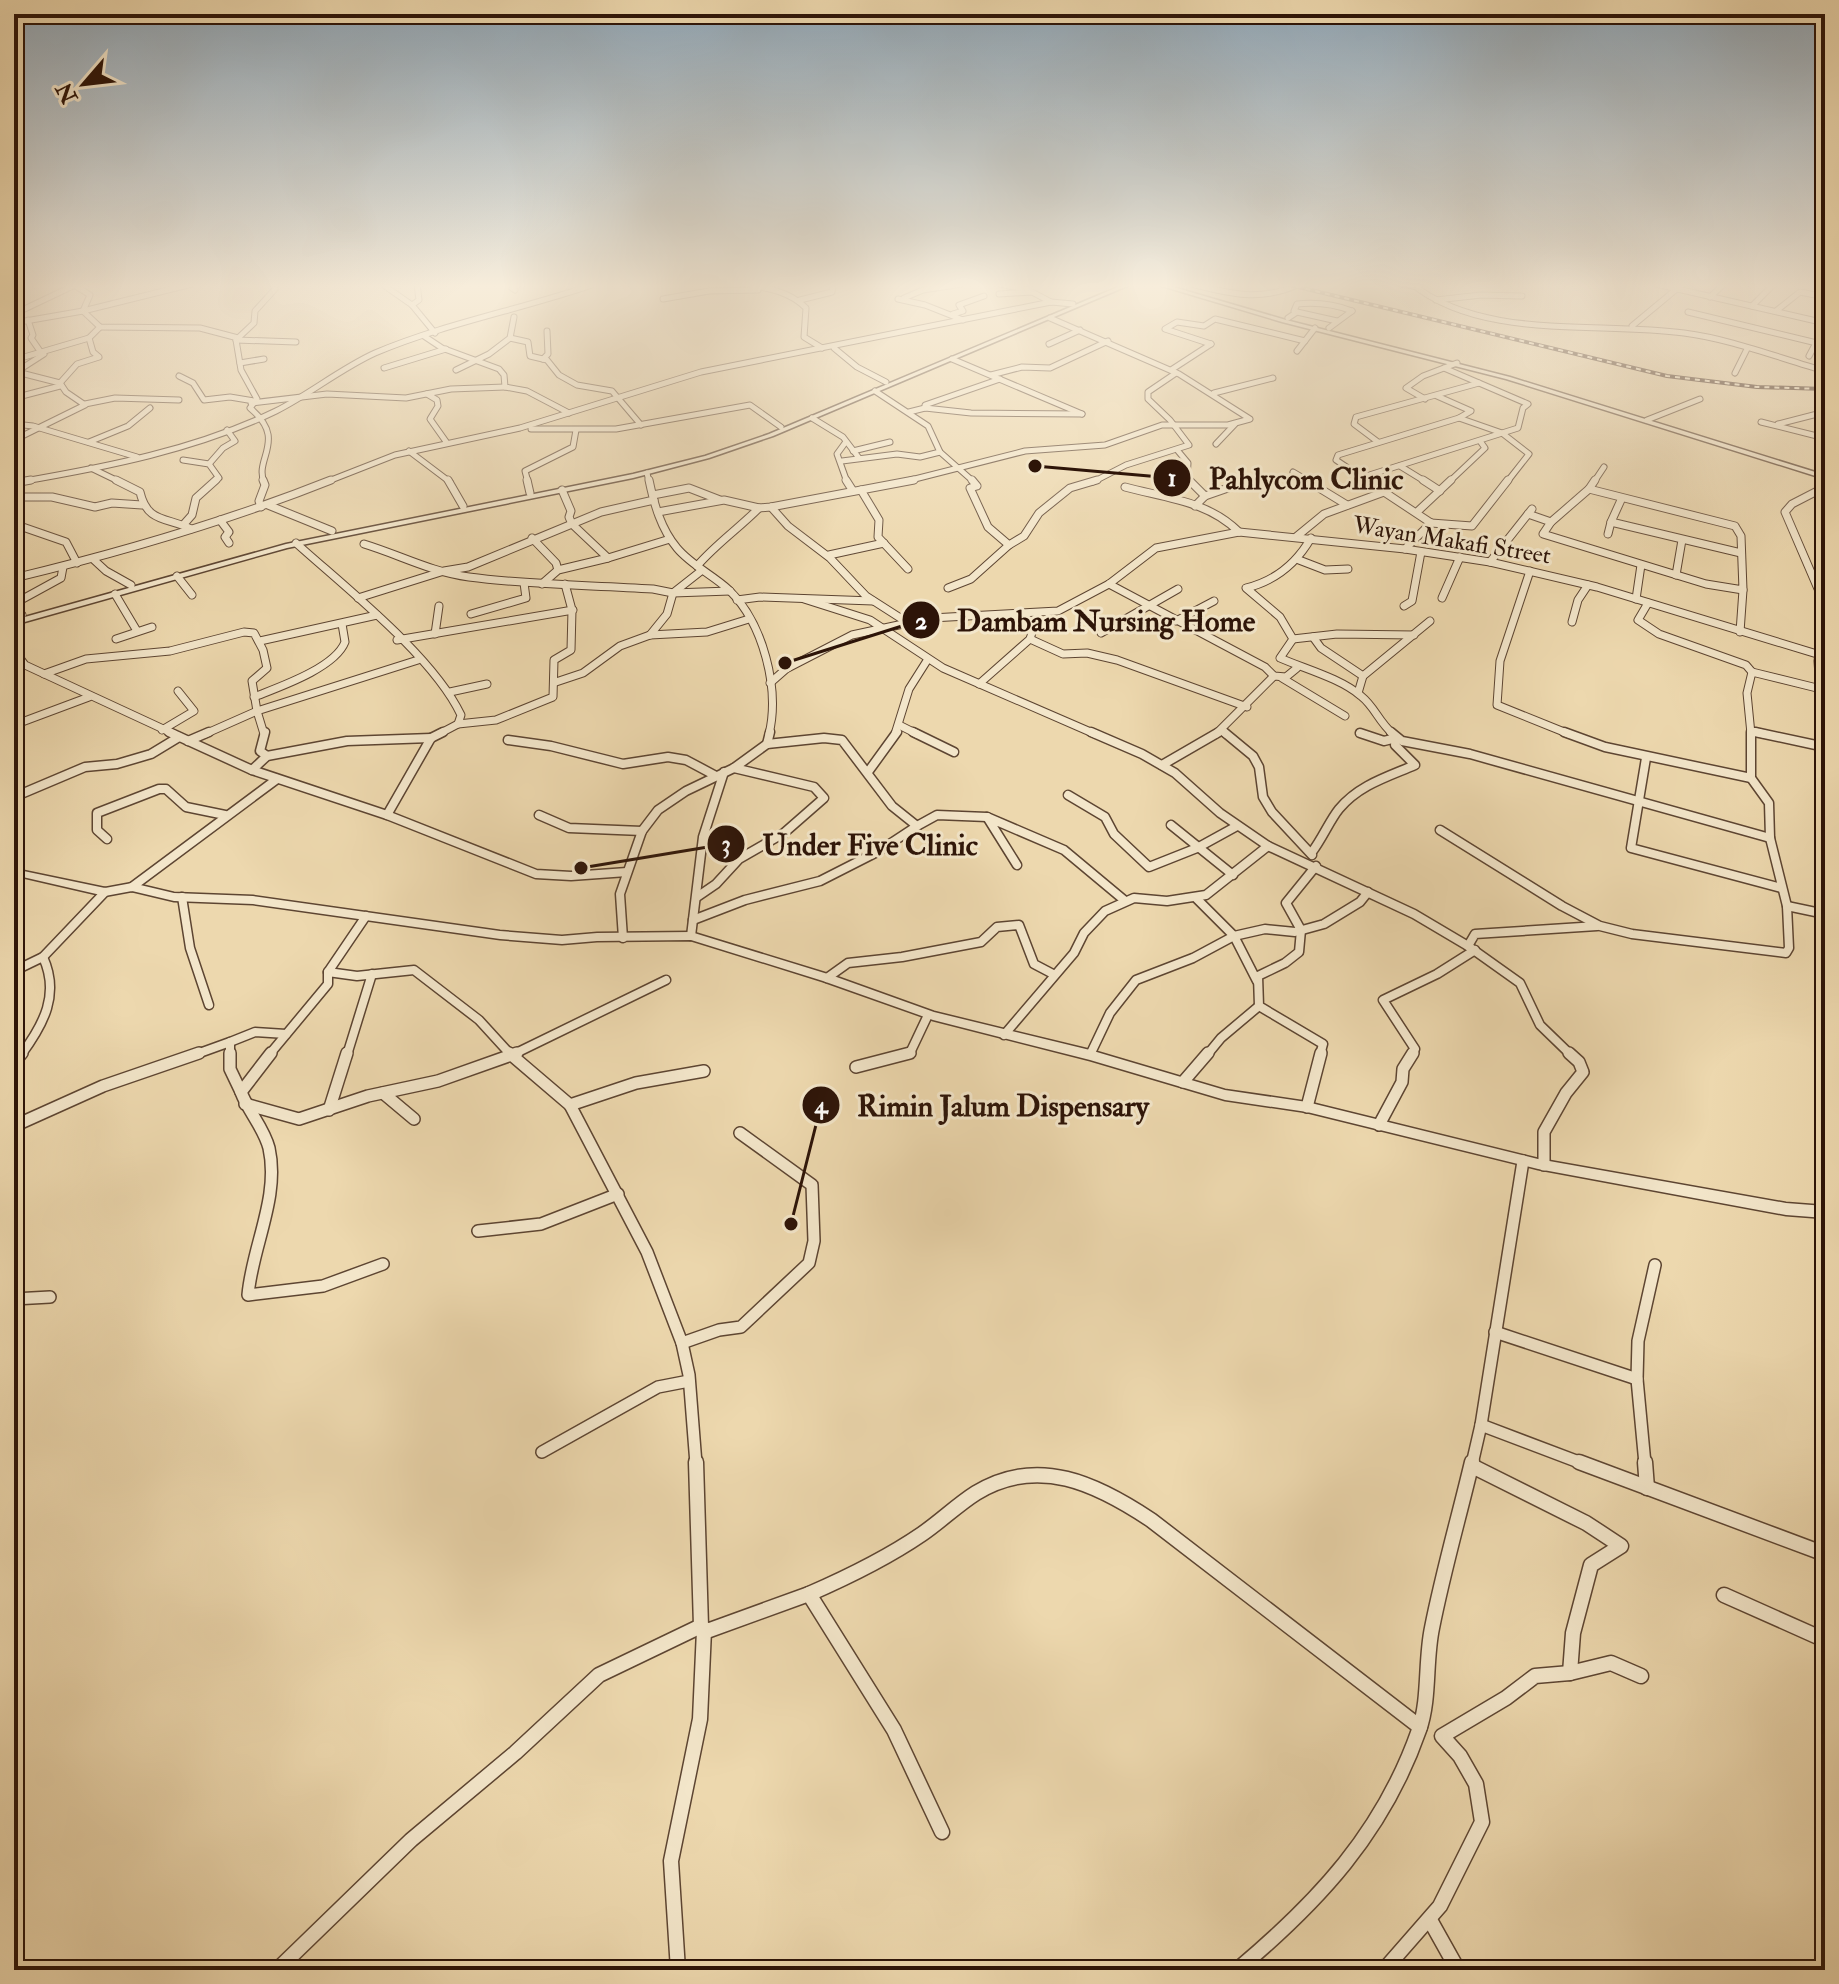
<svg xmlns="http://www.w3.org/2000/svg" width="1839" height="1984" font-family="'IM FELL Double Pica',serif">
  <style>
    .lines { fill: none; stroke-linecap: round; stroke-linejoin: round }
    .minor-far4-casing { stroke: #5d4532; stroke-width: 7 }
    .minor-far3-casing { stroke: #5d4532; stroke-width: 9 }
    .minor-far2-casing { stroke: #5d4532; stroke-width: 11 }
    .minor-far1-casing { stroke: #5d4532; stroke-width: 14 }
    .minor-casing { stroke: #5d4532; stroke-width: 17 }
    .tertiary-casing { stroke: #5d4532; stroke-width: 3 }
    .minor-far4 { stroke: #f3e6ca; stroke-width: 5 }
    .minor-far3 { stroke: #f3e6ca; stroke-width: 7 }
    .minor-far2 { stroke: #f3e6ca; stroke-width: 8 }
    .minor-far1 { stroke: #f3e6ca; stroke-width: 11 }
    .minor { stroke: #f3e6ca; stroke-width: 14 }
    .tertiary { fill: #f3e6ca; fill-rule: evenodd }
    .rail-casing { stroke: #2d1408; stroke-width: 4 }
    .rail { stroke: #f3e6ca; stroke-width: 2; stroke-dasharray: 5; stroke-linecap: butt }
    .labels { text-anchor: middle; stroke-width: 6; stroke-linejoin: round; paint-order: stroke }
    .far-street-label { font-size: 24px; fill: #2d1408; stroke: #f3e6ca }
    .leader { fill: none; stroke: #2d1408; stroke-width: 3 }
    .callout-dot { fill: #2d1408; stroke: #f3e6ca; stroke-width: 3 }
    .mark-label { font-size: 24px; text-anchor: middle; font-weight: bold; fill: #fff }
    .callout-label { font-size: 30px; text-anchor: middle; font-weight: bold; fill: #2d1408; stroke: #f3e6ca; stroke-width: 6; stroke-linejoin: round; paint-order: stroke }
  </style>
  <rect width="100%" height="100%" fill="#edd8ae"/>
  <filter id="stains"><feTurbulence type="fractalNoise" baseFrequency=".0025" numOctaves="4"/><feColorMatrix values="0 0 0 0 .2 0 0 0 0 .09 0 0 0 0 .02 0 0 0 .5 -.17"/></filter>
  <radialGradient id="worn" r=".72"><stop offset=".6" stop-color="#630" stop-opacity="0"/><stop offset="1" stop-color="#630" stop-opacity=".3"/></radialGradient>
  <g class="lines">
    <!-- minor-far4 casing -->
    <g class="minor-far4-casing">
      <g id="minor-far4">
        <polyline points="382,284 412,305 435,333"/>
        <path d="M744,284C767,288 789,291 806,308L804,337L822,348"/>
        <polyline points="999,284 1029,290"/>
        <path d="M1192,284C1230,294 1262,302 1299,284"/>
        <polyline points="1401,284 1414,286"/>
        <path d="M1412,284C1483,341 1598,321 1684,333C1731,339 1779,358 1825,371"/>
        <polyline points="1656,284 1825,323"/>
        <polyline points="74,285 90,295 83,311"/>
        <polyline points="515,290 512,288 519,284"/>
        <polyline points="999,294 1032,292 1051,302"/>
        <polyline points="1710,297 1724,284"/>
        <polyline points="904,298 923,290 962,284"/>
        <polyline points="663,299 709,291 758,290"/>
        <polyline points="898,299 925,305 963,320"/>
        <polyline points="800,300 832,292 833,284"/>
        <polyline points="1436,300 1481,295 1522,296"/>
        <polyline points="412,305 419,300 417,284"/>
        <polyline points="1752,306 1774,284"/>
        <polyline points="83,311 100,327 200,328 238,338"/>
        <polyline points="1776,311 1800,292 1825,297"/>
        <polyline points="1297,312 1337,321"/>
        <polyline points="1688,312 1825,345"/>
        <polyline points="14,314 77,284"/>
        <polyline points="953,314 963,311 959,305 984,296"/>
        <path d="M1288,318L1297,312L1294,311L1297,304C1316,302 1334,304 1352,311"/>
        <polyline points="28,320 33,335 31,338 42,354"/>
        <polyline points="1816,321 1825,309"/>
        <polyline points="14,323 83,311 192,284"/>
        <polyline points="1632,326 1679,287"/>
        <polyline points="1329,328 1352,311"/>
        <polyline points="424,336 442,348 499,369 504,375 505,387 527,391 569,413"/>
        <polyline points="510,338 528,342 530,356 547,360 559,375 577,385 612,391 641,425"/>
        <polyline points="236,340 296,342"/>
        <polyline points="1049,344 1080,330"/>
        <polyline points="1211,344 1165,329 1177,322 1204,326 1215,319 1305,341"/>
        <polyline points="834,348 857,367 886,382"/>
        <polyline points="1297,351 1315,328"/>
        <polyline points="1809,356 1816,343"/>
        <polyline points="543,359 548,354 547,331"/>
        <polyline points="952,359 1082,414"/>
        <polyline points="14,360 89,338 100,327"/>
        <polyline points="240,363 264,359"/>
        <polyline points="384,368 446,349"/>
        <polyline points="456,370 489,354 510,338 514,317"/>
        <polyline points="1171,370 1211,344"/>
        <polyline points="16,372 44,354"/>
        <polyline points="17,372 60,383"/>
        <polyline points="1735,373 1747,349"/>
        <polyline points="991,375 1022,367 1050,368 1108,341"/>
        <polyline points="179,376 193,383 204,400 230,397 254,401"/>
        <polyline points="60,383 77,364 99,357 93,352 89,338"/>
        <polyline points="875,391 928,426 940,452 974,482"/>
        <polyline points="1214,393 1273,378"/>
        <polyline points="427,394 437,400 438,406 430,419 447,443"/>
        <polyline points="1437,396 1471,411 1459,418"/>
        <polyline points="14,398 60,386"/>
        <polyline points="1425,399 1406,388 1423,376 1444,368"/>
        <polyline points="251,403 327,394 406,398 451,389 505,387"/>
        <polyline points="85,404 115,398 179,400"/>
        <polyline points="925,408 925,405 1000,379"/>
        <polyline points="909,412 925,408 971,413 1082,414"/>
        <polyline points="812,418 843,437 859,458"/>
        <polyline points="1647,420 1700,399"/>
        <polyline points="1761,422 1825,438"/>
        <polyline points="14,424 33,426 137,457"/>
        <polyline points="1778,424 1825,412"/>
        <polyline points="531,429 616,429 750,405 781,427"/>
        <polyline points="14,440 85,405 66,392 60,383"/>
        <polyline points="89,442 128,426 150,408"/>
        <polyline points="1378,442 1354,424 1356,417 1479,383"/>
        <polyline points="845,443 837,454 847,482"/>
        <polyline points="1216,444 1235,424"/>
        <polyline points="409,451 450,482"/>
        <polyline points="853,451 890,442"/>
        <polyline points="1178,451 1188,463 1187,478 1191,482"/>
        <polyline points="183,460 209,464 219,478 214,482"/>
        <polyline points="842,461 897,454 920,457 940,452"/>
        <polyline points="209,464 223,448 235,441 227,430"/>
        <polyline points="1400,466 1426,482"/>
        <polyline points="91,468 120,482"/>
        <polyline points="1293,472 1310,482"/>
        <polyline points="647,473 649,482"/>
        <polyline points="1360,478 1518,428 1523,408 1528,404 1444,368 1457,363"/>
        <path d="M19,482C106,467 195,450 276,411C310,394 340,369 375,353C446,323 523,309 595,284"/>
        <path d="M264,482C254,458 288,440 250,408L257,399L241,370L236,340L254,323L255,311L275,289"/>
        <polyline points="326,482 395,455 520,428 701,372 1051,302 1073,304"/>
        <polyline points="528,482 525,471 573,447 576,430"/>
        <polyline points="903,482 1025,451 1105,445 1162,425 1228,425 1250,419 1179,374 1050,318"/>
        <polyline points="1093,482 1126,465 1189,445 1170,420 1148,399 1148,392 1176,373"/>
        <polyline points="1245,482 1254,479"/>
        <polyline points="1369,482 1336,460 1338,455 1459,418 1502,433 1529,454 1507,482"/>
        <polyline points="1449,482 1485,448 1480,441"/>
        <polyline points="1594,482 1604,467"/>
      </g>
    </g>
    <!-- minor-far3 casing -->
    <g class="minor-far3-casing">
      <g id="minor-far3">
        <path d="M116,480L140,492C147,523 167,517 191,529"/>
        <polyline points="448,480 463,506"/>
        <polyline points="527,480 530,493"/>
        <path d="M649,480C654,504 661,529 677,548C691,565 713,575 729,590C763,623 780,688 769,734"/>
        <polyline points="846,480 853,491"/>
        <polyline points="972,480 977,486 970,488 988,527 1009,545"/>
        <polyline points="1189,480 1205,496"/>
        <polyline points="1306,480 1347,505"/>
        <polyline points="1366,480 1431,523"/>
        <polyline points="1423,480 1440,491"/>
        <polyline points="14,483 31,480"/>
        <path d="M1125,487C1166,498 1208,501 1239,532"/>
        <polyline points="1825,487 1792,504 1785,512 1825,605"/>
        <polygon points="1589,489 1735,526 1741,536 1743,590 1706,584 1543,534 1551,522"/>
        <polyline points="1589,489 1595,480"/>
        <polyline points="861,490 879,520 878,537 908,569"/>
        <polyline points="653,495 689,488 720,500"/>
        <polyline points="14,497 52,497 95,507 112,503 142,505"/>
        <polyline points="1621,500 1611,522 1741,553"/>
        <polyline points="268,505 332,531"/>
        <polyline points="1195,506 1205,496 1251,480"/>
        <polyline points="261,507 259,501 265,485 263,480"/>
        <polyline points="771,507 788,526 830,558 866,596 905,621"/>
        <polyline points="658,512 724,500 759,508 771,507 914,480"/>
        <polyline points="1417,512 1451,480"/>
        <polyline points="1528,514 1551,522"/>
        <polyline points="220,520 229,532 225,537 229,543"/>
        <polyline points="1431,523 1472,526 1508,480"/>
        <polyline points="14,524 66,542 77,563"/>
        <polyline points="184,524 192,515 196,498 216,480"/>
        <polyline points="1608,534 1611,522"/>
        <polyline points="1296,537 1324,514 1384,492"/>
        <polyline points="532,538 556,563 558,570"/>
        <path d="M1311,538C1296,564 1275,581 1246,588L1280,617L1293,639L1280,658C1305,669 1340,678 1361,696C1375,707 1378,721 1393,734"/>
        <path d="M296,543C346,588 433,656 461,715L458,724L439,734"/>
        <path d="M364,544C400,555 431,572 469,577C529,585 592,585 653,589L673,593L730,591"/>
        <polyline points="1405,549 1431,523"/>
        <polyline points="829,555 884,543"/>
        <polyline points="608,558 670,539"/>
        <polyline points="93,559 106,571 131,585"/>
        <polyline points="1299,560 1325,570 1348,569"/>
        <polyline points="1490,562 1532,509"/>
        <path d="M697,566C716,544 738,529 759,508"/>
        <polyline points="1530,571 1500,661 1497,705 1569,734"/>
        <polyline points="1676,575 1682,540"/>
        <polyline points="177,576 192,595"/>
        <path d="M14,578C122,552 228,521 331,480"/>
        <polyline points="542,584 558,570 608,558 572,524 569,517 571,511 562,490"/>
        <polyline points="1109,584 1265,667 1274,676 1286,677 1297,668"/>
        <polyline points="948,588 971,579 1009,545 1024,536 1039,513 1070,488 1097,480"/>
        <polyline points="115,594 137,631"/>
        <polyline points="358,598 444,571 468,567 601,512 654,500"/>
        <polyline points="1442,598 1460,557"/>
        <polyline points="804,599 870,620 943,668 1095,734"/>
        <polyline points="1636,599 1641,565"/>
        <polyline points="737,600 760,597 873,601"/>
        <polyline points="1648,603 1638,620 1659,634 1746,665 1752,672"/>
        <polyline points="1404,606 1412,601 1421,552"/>
        <polyline points="471,614 526,598 524,583"/>
        <polyline points="22,615 15,609 19,601 61,578 63,567"/>
        <polyline points="1176,621 1214,601"/>
        <polyline points="1572,622 1578,600 1588,585"/>
        <polyline points="1740,632 1743,590"/>
        <polyline points="1101,633 1178,589"/>
        <polyline points="435,634 439,606"/>
        <polyline points="650,635 667,614 673,593 701,571"/>
        <polyline points="1313,637 1321,648 1363,676"/>
        <polyline points="116,639 152,627"/>
        <polyline points="1030,639 1063,654 1087,653 1117,660 1247,707"/>
        <polyline points="1293,639 1337,634 1414,635"/>
        <polyline points="397,640 573,610"/>
        <polyline points="260,641 377,615"/>
        <polyline points="14,650 25,665 174,734"/>
        <polyline points="44,674 86,659 170,651 244,632 254,633 263,650 267,668 252,681 257,711 205,734"/>
        <polyline points="1282,678 1345,716"/>
        <polyline points="556,682 583,673 620,646 650,635 707,632 749,619"/>
        <polyline points="770,683 786,669 852,635 931,618 1058,611 1109,584 1156,548 1239,532 1405,549 1490,562 1597,587 1817,654"/>
        <polyline points="979,684 1030,639 1038,613"/>
        <polyline points="450,692 487,684"/>
        <polyline points="1358,693 1363,676 1430,621"/>
        <path d="M254,697C279,687 335,668 345,642L342,624"/>
        <polyline points="458,724 496,720 553,697 554,660 571,650 572,610 565,584"/>
        <polyline points="14,725 89,697"/>
        <polyline points="899,725 917,734"/>
        <polyline points="162,730 194,711 178,691"/>
        <polyline points="1222,730 1226,734"/>
        <polyline points="1751,731 1764,734"/>
        <polyline points="264,734 257,711 418,660"/>
        <polyline points="895,734 909,689 928,659"/>
        <polyline points="1216,734 1274,676"/>
        <polyline points="1751,734 1747,693 1752,672 1821,689"/>
        <polyline points="1823,734 1818,661 1825,615"/>
      </g>
    </g>
    <!-- minor-far2 casing -->
    <g class="minor-far2-casing">
      <g id="minor-far2">
        <polyline points="169,732 252,770 387,815 536,874 571,876 627,872"/>
        <polyline points="265,732 260,751 267,756"/>
        <polyline points="913,732 954,752"/>
        <polyline points="1091,732 1142,754 1175,773 1220,813 1268,846 1414,914 1468,946 1520,983 1540,1025 1571,1055"/>
        <polyline points="1224,732 1253,756 1259,767 1263,797 1272,812 1312,855"/>
        <polyline points="1391,732 1402,741 1470,754 1770,838"/>
        <polyline points="1564,732 1605,747 1751,778"/>
        <polyline points="1755,732 1825,747"/>
        <polyline points="1823,732 1825,745"/>
        <polyline points="508,740 551,746 623,764 668,757 686,760 716,776"/>
        <polyline points="188,741 209,732"/>
        <polyline points="767,744 770,732"/>
        <polyline points="1646,758 1631,848 1781,888"/>
        <polyline points="1162,765 1219,732"/>
        <polyline points="252,770 267,756 347,741 431,738"/>
        <polyline points="868,772 897,732"/>
        <polyline points="1068,795 1105,817 1114,834 1149,867 1197,848 1237,826"/>
        <polyline points="14,797 85,767 117,764 151,754 179,737"/>
        <polyline points="387,815 431,738 443,732"/>
        <polyline points="539,815 569,828 642,831"/>
        <polyline points="1171,825 1233,875"/>
        <polyline points="917,826 937,815 987,817"/>
        <polyline points="1440,830 1562,906 1600,926 1632,934 1786,953 1789,948 1787,906 1770,838 1769,803 1751,778 1751,732"/>
        <polyline points="107,839 97,830 97,813 159,789 166,789 186,807 225,815"/>
        <path d="M1312,852C1322,839 1330,820 1339,809C1359,785 1387,777 1415,765L1395,745L1396,738L1384,741L1360,733"/>
        <polyline points="1017,865 987,817 1064,850 1124,900"/>
        <polyline points="1316,866 1286,903 1301,930 1299,952 1285,963 1258,976 1259,1006 1323,1044 1320,1055"/>
        <polyline points="132,887 277,779"/>
        <polyline points="182,897 190,948 209,1005"/>
        <polyline points="697,897 716,884 739,859 784,833 824,798 814,787 734,768"/>
        <polyline points="1196,898 1234,936 1257,981"/>
        <polyline points="1787,906 1825,914"/>
        <polyline points="691,936 703,837 724,772"/>
        <polyline points="623,938 620,894 642,831 658,810 686,791 734,768 767,744 824,738 842,740 892,806 917,826 879,851 820,881 745,900 693,920"/>
        <polyline points="1468,946 1475,934 1597,926"/>
        <polyline points="14,971 43,957 105,892"/>
        <polyline points="328,972 357,976 414,970 479,1020 511,1055"/>
        <polyline points="827,978 848,963 902,957 981,942 997,927 1019,925 1034,964 1053,974"/>
        <polyline points="1004,1035 1074,953 1084,933 1105,911 1134,898 1167,901 1206,895 1268,846"/>
        <polyline points="230,1042 255,1032 286,1034"/>
        <path d="M21,1055C44,1024 60,994 43,957"/>
        <polyline points="194,1055 230,1042 230,1055"/>
        <polyline points="269,1055 328,984 328,972 366,916"/>
        <polyline points="347,1055 372,974"/>
        <polyline points="512,1055 666,980"/>
        <polyline points="904,1055 910,1053 928,1015"/>
        <polyline points="1090,1055 1110,1013 1136,980 1193,958 1234,936 1265,929 1295,932 1324,924 1360,902 1368,892"/>
        <polyline points="1207,1055 1221,1038 1259,1006"/>
        <polyline points="1412,1055 1415,1049 1383,1000 1437,974 1475,950"/>
      </g>
    </g>
    <!-- minor-far1 casing -->
    <g class="minor-far1-casing">
      <g id="minor-far1">
        <polyline points="230,1053 230,1069 241,1092"/>
        <path d="M271,1053L241,1092C248,1111 264,1128 269,1148C280,1197 252,1247 248,1295L323,1286L383,1264"/>
        <polyline points="509,1053 570,1105 647,1252 682,1343 689,1375 696,1464"/>
        <polyline points="14,1063 22,1053"/>
        <polyline points="856,1067 910,1053"/>
        <polyline points="1183,1082 1208,1053"/>
        <polyline points="383,1093 414,1119"/>
        <polyline points="245,1104 299,1119 368,1096 438,1081 517,1053"/>
        <polyline points="570,1105 636,1083 704,1071"/>
        <polyline points="1307,1107 1321,1053"/>
        <polyline points="329,1110 347,1053"/>
        <polyline points="1379,1125 1402,1082 1403,1069 1413,1053"/>
        <polyline points="14,1126 103,1086 199,1053"/>
        <polyline points="1544,1165 1544,1132 1566,1093 1583,1072 1579,1062 1569,1053"/>
        <polyline points="478,1231 541,1224 618,1194"/>
        <polyline points="14,1299 50,1297"/>
        <polyline points="1495,1332 1637,1379"/>
        <polyline points="682,1343 719,1330 741,1327 809,1263 814,1241 812,1185 740,1133"/>
        <polyline points="1481,1425 1584,1464"/>
        <polyline points="542,1452 658,1387 689,1381"/>
        <polyline points="1472,1464 1481,1425 1523,1161"/>
        <polyline points="1645,1464 1637,1379 1638,1341 1655,1265"/>
      </g>
    </g>
    <!-- minor casing -->
    <g class="minor-casing">
      <g id="minor">
        <polyline points="696,1462 701,1626 707,1631 809,1594 894,1730 942,1832"/>
        <polyline points="1579,1462 1825,1554"/>
        <polyline points="1645,1462 1647,1488"/>
        <polyline points="1472,1466 1586,1523 1621,1546 1591,1565 1573,1633 1570,1673"/>
        <path d="M809,1594C848,1577 887,1558 922,1534C941,1521 957,1505 976,1493C1038,1455 1097,1484 1151,1520L1420,1727"/>
        <polyline points="1724,1595 1825,1640"/>
        <polyline points="1430,1920 1458,1970"/>
        <polyline points="277,1970 411,1840 515,1753 599,1675 701,1626"/>
        <polyline points="678,1970 671,1861 700,1719 704,1630"/>
        <path d="M1237,1970C1318,1902 1383,1833 1419,1730C1430,1699 1425,1661 1432,1628C1443,1572 1459,1517 1472,1462"/>
        <polyline points="1384,1970 1440,1906 1482,1822 1476,1784 1460,1756 1442,1736 1506,1698 1535,1676 1570,1673 1611,1663 1641,1676"/>
      </g>
    </g>
    <!-- tertiary casing -->
    <g class="tertiary-casing">
      <g id="tertiary">
        <polygon points="1125,284 1132,284 773,436 709,458 633,478 287,548 14,625 14,620 286,544 633,474 705,456 769,434"/>
        <polygon points="1155,284 1163,284 1286,320 1510,377 1825,475 1825,479 1506,379 1282,322"/>
        <polygon points="14,869 105,888 132,883 174,893 253,896 500,931 562,936 597,933 691,932 831,975 934,1012 1090,1050 1225,1090 1307,1102 1538,1159 1786,1203 1825,1206 1825,1218 1786,1215 1538,1169 1307,1112 1225,1100 1090,1060 933,1020 823,981 691,940 597,941 562,944 500,939 253,904 174,901 132,891 105,896 14,875"/>
      </g>
    </g>
    <!-- minor-far4 -->
    <use href="#minor-far4" class="minor-far4"/>
    <!-- minor-far3 -->
    <use href="#minor-far3" class="minor-far3"/>
    <!-- minor-far2 -->
    <use href="#minor-far2" class="minor-far2"/>
    <!-- minor-far1 -->
    <use href="#minor-far1" class="minor-far1"/>
    <!-- minor -->
    <use href="#minor" class="minor"/>
    <!-- tertiary -->
    <use href="#tertiary" class="tertiary"/>
    <!-- rail casing -->
    <g class="rail-casing">
      <polyline id="rail" points="1286,284 1667,376 1757,387 1825,389"/>
    </g>
    <!-- rail -->
    <use href="#rail" class="rail"/>
  </g>
  <!-- sky -->
  <linearGradient id="sky" x2="0" y2="1"><stop stop-color="#90a8ba"/><stop offset="0.51" stop-color="#f7eddb"/><stop offset="1" stop-color="#f7eddb" stop-opacity="0"/></linearGradient>
  <rect width="1839" height="561" fill="url(#sky)"/>
  <g class="labels">
    <!-- far-street labels -->
    <g class="far-street-label">
      <text transform="translate(1452 540) rotate(9)" y="8">Wayan Makafi Street</text>
    </g>
  </g>
  <!-- callouts -->
  <path class="leader" d="M1035 466L1172 478M785 663L921 620M581 868L726 844M791 1224L821 1105"/>
  <g class="callout-dot">
    <circle cx="1035" cy="466" r="8"/>
    <circle cx="785" cy="663" r="8"/>
    <circle cx="581" cy="868" r="8"/>
    <circle cx="791" cy="1224" r="8"/>
    <circle cx="1172" cy="478" r="20"/>
    <circle cx="921" cy="620" r="20"/>
    <circle cx="726" cy="844" r="20"/>
    <circle cx="821" cy="1105" r="20"/>
  </g>
  <g class="mark-label">
    <text x="1172" y="486">1</text>
    <text x="921" y="629">2</text>
    <text x="726" y="852">3</text>
    <text x="821" y="1113">4</text>
  </g>
  <g class="callout-label">
    <text x="1306" y="489">Pahlycom Clinic</text>
    <text x="1106" y="631">Dambam Nursing Home</text>
    <text x="870" y="855">Under Five Clinic</text>
    <text x="1003" y="1116">Rimin Jalum Dispensary</text>
  </g>
  <!-- margin -->
  <rect width="1839" height="1984" fill="none" stroke="#edd8ae" stroke-width="48"/>
  <rect x="16" y="16" width="1807" height="1952" fill="none" stroke="#2d1408" stroke-width="4"/>
  <rect x="24" y="24" width="1791" height="1936" fill="none" stroke="#2d1408" stroke-width="2"/>
  <!-- north arrow -->
  <g transform="translate(84 84) rotate(242)" stroke="#f3e6ca" stroke-width="6" paint-order="stroke">
  <path d="M0-6L14 30L0 20L-14 30Z" fill="#2d1408"/>
  <text y="-12" font-size="22" font-weight="bold" text-anchor="middle" fill="#2d1408">N</text>
  </g>
  <rect width="100%" height="100%" filter="url(#stains)"/>
  <rect width="100%" height="100%" fill="url(#worn)"/>
</svg>
